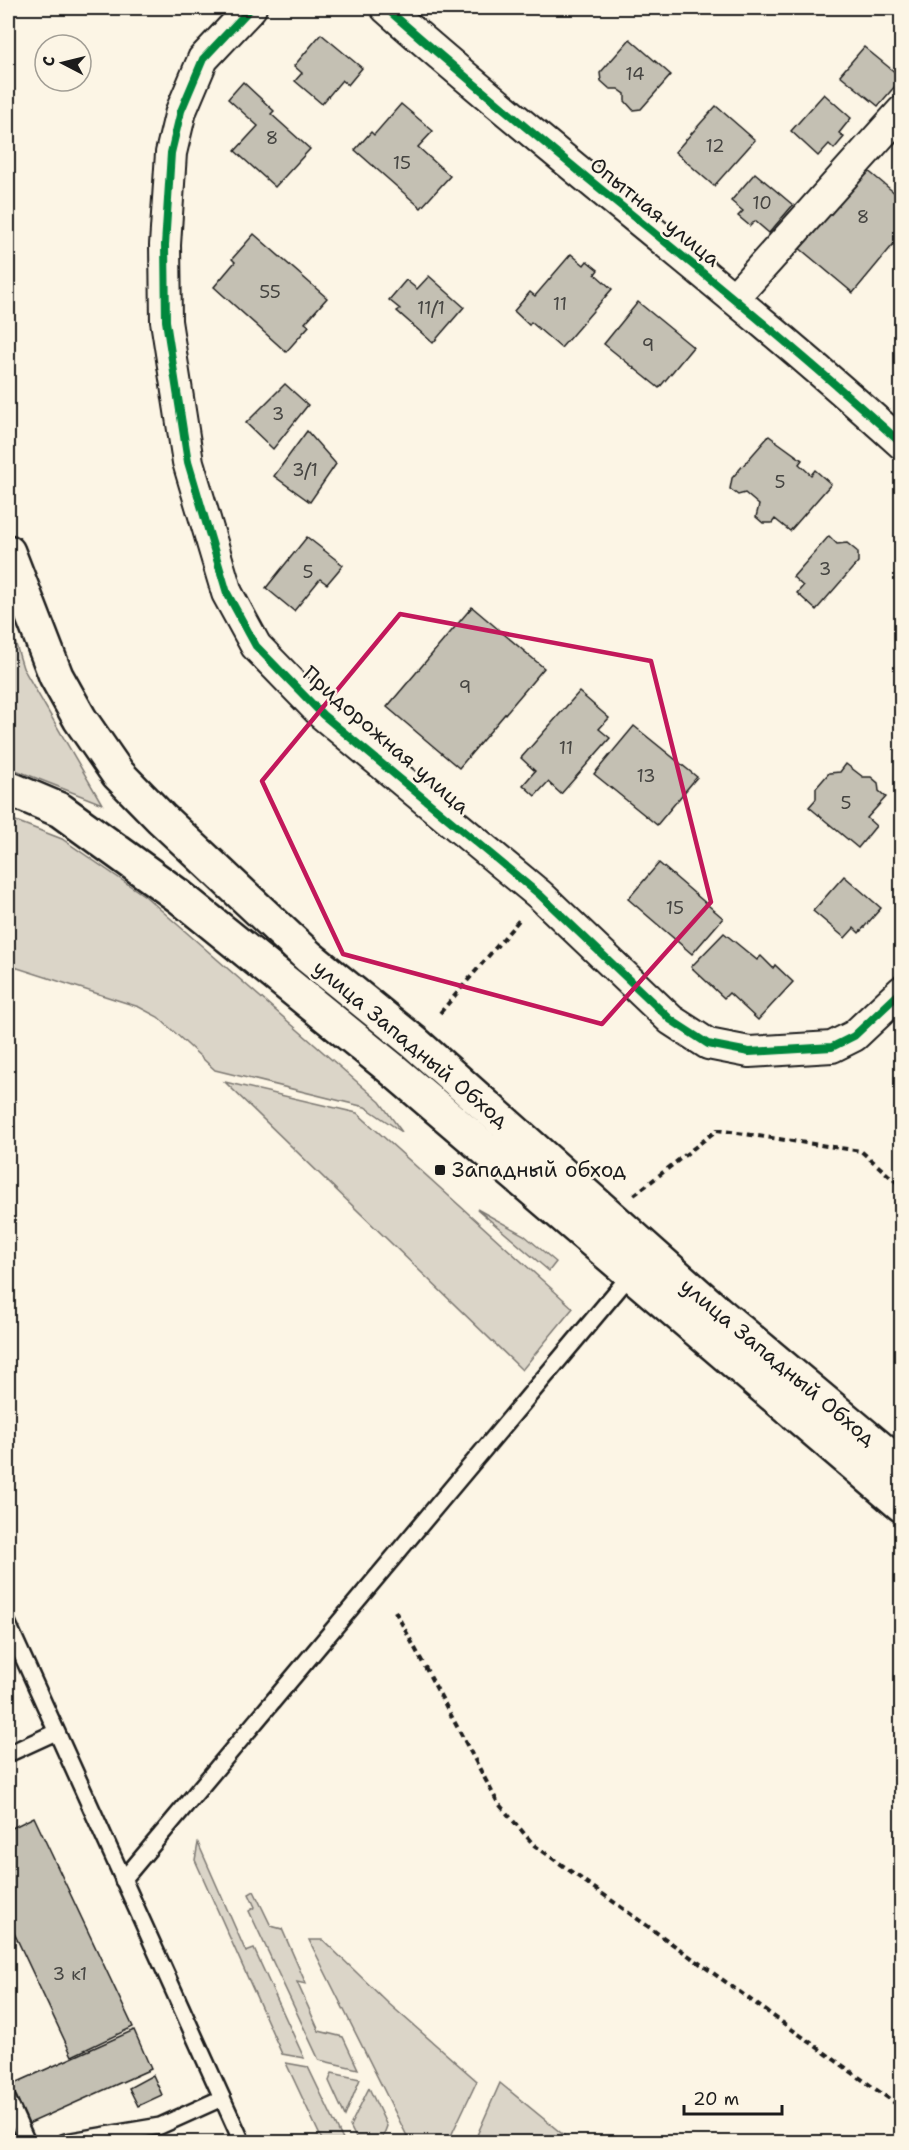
<svg xmlns="http://www.w3.org/2000/svg" width="909" height="2150" font-family="'Shantell Sans',sans-serif">
  <style>
    .green { fill: #dbd5c8; stroke: #7c7872; stroke-width: 1.5 }
    .building { fill: #c4c0b3; stroke: #1c1c1c; stroke-width: 1.5 }
    .lines { fill: none; stroke-linecap: round; stroke-linejoin: round }
    .service-casing { stroke: #1c1c1c; stroke-width: 20 }
    .minor-casing { stroke: #1c1c1c; stroke-width: 34 }
    .trunk-casing { stroke: #1c1c1c; stroke-width: 38 }
    .path { stroke: #1c1c1c; stroke-width: 4; stroke-dasharray: 6 4.5; stroke-linecap: butt }
    .service { stroke: #fcf5e5; stroke-width: 15 }
    .minor { stroke: #fcf5e5; stroke-width: 30 }
    .trunk { stroke: #fcf5e5; stroke-width: 33 }
    .cycleway-casing { stroke: #fcf5e5; stroke-width: 11 }
    .cycleway { stroke: #00873e; stroke-width: 8 }
    .marked { fill: none; stroke: #c2185b; stroke-width: 4.5; stroke-linejoin: round }
    .poi-dot { fill: #1c1c1c; stroke: #fcf5e5; stroke-width: 2 }
    .labels { text-anchor: middle; stroke-width: 5; stroke-linejoin: round; paint-order: stroke }
    .number-label { font-size: 18px; fill: #464542 }
    .street-label { font-size: 21px; fill: #1c1c1c; stroke: #fcf5e5 }
    .poi-label { font-size: 21px; fill: #1c1c1c; stroke: #fcf5e5; text-anchor: start }
  </style>
  <rect width="100%" height="100%" fill="#fcf5e5"/>
  <filter id="ink" filterUnits="userSpaceOnUse"><feTurbulence type="fractalNoise" baseFrequency=".0167" numOctaves="2"/><feDisplacementMap in="SourceGraphic" scale="12" xChannelSelector="R" yChannelSelector="G"/><feConvolveMatrix kernelMatrix="1 2 1 2 8 2 1 2 1" color-interpolation-filters="sRGB"/></filter>
  <g filter="url(#ink)">
    <!-- green -->
    <g class="green">
      <polygon points="8,618 23,668 102,804 8,767"/>
      <polygon points="8,818 62,839 145,896 380,1102 402,1132 365,1107 215,1070 158,1017 139,1007 8,965"/>
      <polygon points="225,1082 357,1113 573,1308 522,1370"/>
      <polygon points="477,1209 524,1235 556,1262 549,1271"/>
      <polygon points="198,1843 246,1952 254,1949 304,2058 282,2054 195,1860"/>
      <polygon points="254,1891 271,1926 282,1929 306,1984 297,1982 319,2031 343,2037 358,2069 319,2060 249,1911 255,1907 249,1894"/>
      <polygon points="309,1940 323,1940 388,2003 477,2081 448,2142 410,2142"/>
      <polygon points="286,2063 308,2067 344,2142 323,2142"/>
      <polygon points="332,2073 360,2079 345,2116 329,2081"/>
      <polygon points="500,2083 572,2142 474,2142"/>
      <polygon points="369,2088 387,2126 381,2142 358,2142 350,2126"/>
    </g>
    <!-- building -->
    <g class="building">
      <polygon points="321,34 362,68 348,85 342,80 322,104 295,81 302,73 294,66"/>
      <polygon points="630,39 671,75 641,109 633,110 625,101 625,94 618,89 610,89 601,81 600,73"/>
      <polygon points="864,47 902,78 878,106 840,75"/>
      <polygon points="243,82 274,111 271,114 310,149 275,187 235,151 258,126 228,99"/>
      <polygon points="824,94 851,118 839,133 844,137 834,149 829,144 818,156 791,131"/>
      <polygon points="401,104 433,131 418,147 450,176 421,208 355,150 371,132 374,135"/>
      <polygon points="716,106 755,140 714,186 675,152"/>
      <polygon points="866,169 902,199 902,234 853,293 798,247"/>
      <polygon points="755,173 793,205 769,233 755,221 750,226 738,216 743,211 731,201"/>
      <polygon points="254,234 327,298 305,323 309,326 286,352 214,287 235,262 232,259"/>
      <polygon points="571,254 584,265 587,261 598,270 595,274 612,289 561,348 531,322 529,325 514,311 530,292 535,296"/>
      <polygon points="429,276 464,307 433,343 397,311 400,309 389,300 406,280 417,289"/>
      <polygon points="638,302 693,347 659,388 604,344"/>
      <polygon points="285,384 308,405 273,449 246,423"/>
      <polygon points="307,431 336,464 310,502 274,476"/>
      <polygon points="769,436 802,460 799,464 811,475 815,470 831,484 790,531 775,519 772,523 763,523 756,517 759,505 745,493 738,495 730,489 732,478"/>
      <polygon points="829,536 837,544 847,543 858,552 858,562 816,610 797,593 803,586 793,577"/>
      <polygon points="307,537 343,565 327,584 320,579 294,611 266,588"/>
      <polygon points="472,607 544,668 459,768 387,707"/>
      <polygon points="579,692 609,718 599,729 610,738 561,794 548,782 535,796 523,785 535,771 521,758"/>
      <polygon points="634,726 697,777 657,825 594,774"/>
      <polygon points="846,764 863,777 871,777 878,783 879,791 886,797 867,818 876,826 858,848 809,807 816,799 816,788 829,773 840,772"/>
      <polygon points="659,863 723,918 692,954 628,899"/>
      <polygon points="844,876 881,908 859,933 854,928 845,938 813,911"/>
      <polygon points="724,933 757,960 761,956 773,968 775,965 793,982 758,1020 729,993 724,998 691,967"/>
      <polygon points="34,1817 133,2027 72,2056 8,1920 8,1830"/>
      <polygon points="134,2030 151,2069 28,2124 11,2085"/>
      <polygon points="153,2075 162,2095 138,2106 129,2088"/>
    </g>
    <g class="lines">
      <!-- service casing -->
      <g class="service-casing">
        <g id="service">
          <polyline points="8,1624 242,2142"/>
          <polyline points="8,1754 56,1732"/>
          <polyline points="123,1880 631,1274"/>
          <polyline points="8,2100 27,2142"/>
          <polyline points="65,2142 160,2126 222,2098"/>
        </g>
      </g>
      <!-- minor casing -->
      <g class="minor-casing">
        <g id="minor">
          <polyline points="251,8 203,59 181,111 171,153 165,245 166,321 188,462 227,593 256,646 323,715 540,895 671,1020 708,1044 749,1052 832,1047 854,1036 902,991"/>
          <path d="M386,8C554,157 735,292 902,444"/>
          <polyline points="734,298 902,111"/>
        </g>
      </g>
      <!-- trunk casing -->
      <g class="trunk-casing">
        <g id="trunk">
          <polyline points="8,552 56,676 80,719 118,774 161,818 309,957 415,1043 717,1312 902,1467"/>
          <polyline points="8,788 60,810 180,897 392,1069 902,1505"/>
        </g>
      </g>
      <!-- path -->
      <g class="path">
        <polyline points="440,1013 520,919"/>
        <polyline points="634,1195 717,1130 861,1151 902,1187"/>
        <polyline points="395,1611 498,1803 534,1845 902,2108"/>
      </g>
      <!-- service -->
      <use href="#service" class="service"/>
      <!-- minor -->
      <use href="#minor" class="minor"/>
      <!-- trunk -->
      <use href="#trunk" class="trunk"/>
      <!-- cycleway casing -->
      <g class="cycleway-casing">
        <g id="cycleway">
          <polyline points="251,8 203,59 181,111 171,153 165,245 166,321 188,462 227,593 256,646 323,715 540,895 671,1020 708,1044 749,1052 832,1047 854,1036 902,991"/>
          <path d="M386,8C554,157 735,292 902,444"/>
        </g>
      </g>
      <!-- cycleway -->
      <use href="#cycleway" class="cycleway"/>
    </g>
  </g>
  <!-- marked area -->
  <path class="marked" d="M400,614L651,661L711,902L602,1024L343,954L262,781Z"/>
  <!-- markers -->
  <rect class="poi-dot" x="434" y="1164" width="12" height="12" rx="3"/>
  <g class="labels">
    <!-- number labels -->
    <g class="number-label">
      <text x="635" y="80">14</text>
      <text x="272" y="144">8</text>
      <text x="715" y="152">12</text>
      <text x="402" y="169">15</text>
      <text x="762" y="209">10</text>
      <text x="863" y="223">8</text>
      <text x="270" y="298">55</text>
      <text x="560" y="310">11</text>
      <text x="431" y="314">11/1</text>
      <text x="648" y="351">9</text>
      <text x="278" y="420">3</text>
      <text x="305" y="476">3/1</text>
      <text x="780" y="488">5</text>
      <text x="825" y="575">3</text>
      <text x="308" y="578">5</text>
      <text x="465" y="693">9</text>
      <text x="566" y="754">11</text>
      <text x="646" y="782">13</text>
      <text x="846" y="809">5</text>
      <text x="675" y="914">15</text>
      <text x="70" y="1980">3 к1</text>
    </g>
    <!-- street labels -->
    <g class="street-label">
      <text transform="translate(655 212) rotate(39)" y="7">Опытная улица</text>
      <text transform="translate(386 740) rotate(41)" y="7">Придорожная улица</text>
      <text transform="translate(411 1044) rotate(40)" y="7">улица Западный Обход</text>
      <text transform="translate(778 1362) rotate(40)" y="7">улица Западный Обход</text>
    </g>
    <!-- poi labels -->
    <g class="poi-label">
      <text x="452" y="1177">Западный обход</text>
    </g>
  </g>
  <!-- margin -->
  <rect width="909" height="2150" fill="none" stroke="#fcf5e5" stroke-width="30"/>
  <rect x="15" y="15" width="879" height="2120" fill="none" stroke="#1c1c1c" stroke-width="2" filter="url(#ink)"/>
  <!-- north arrow -->
  <g transform="translate(63 63) rotate(277)"><circle r="28" fill="#fcf5e5" stroke="#a29e95" stroke-width="1.5"/>
  <path d="M0-4.5L10 22L0 15L-10 22Z" fill="#1c1c1c"/>
  <text y="-9" font-size="16" font-weight="bold" text-anchor="middle" fill="#1c1c1c">С</text>
  </g>
  <!-- scale -->
  <path d="M684 2105v9h98v-9" fill="none" stroke="#1c1c1c" stroke-width="3"/>
  <text x="693" y="2105" font-size="18" fill="#1c1c1c" stroke="#fcf5e5" stroke-width="4.5" paint-order="stroke">20 m</text>
</svg>
